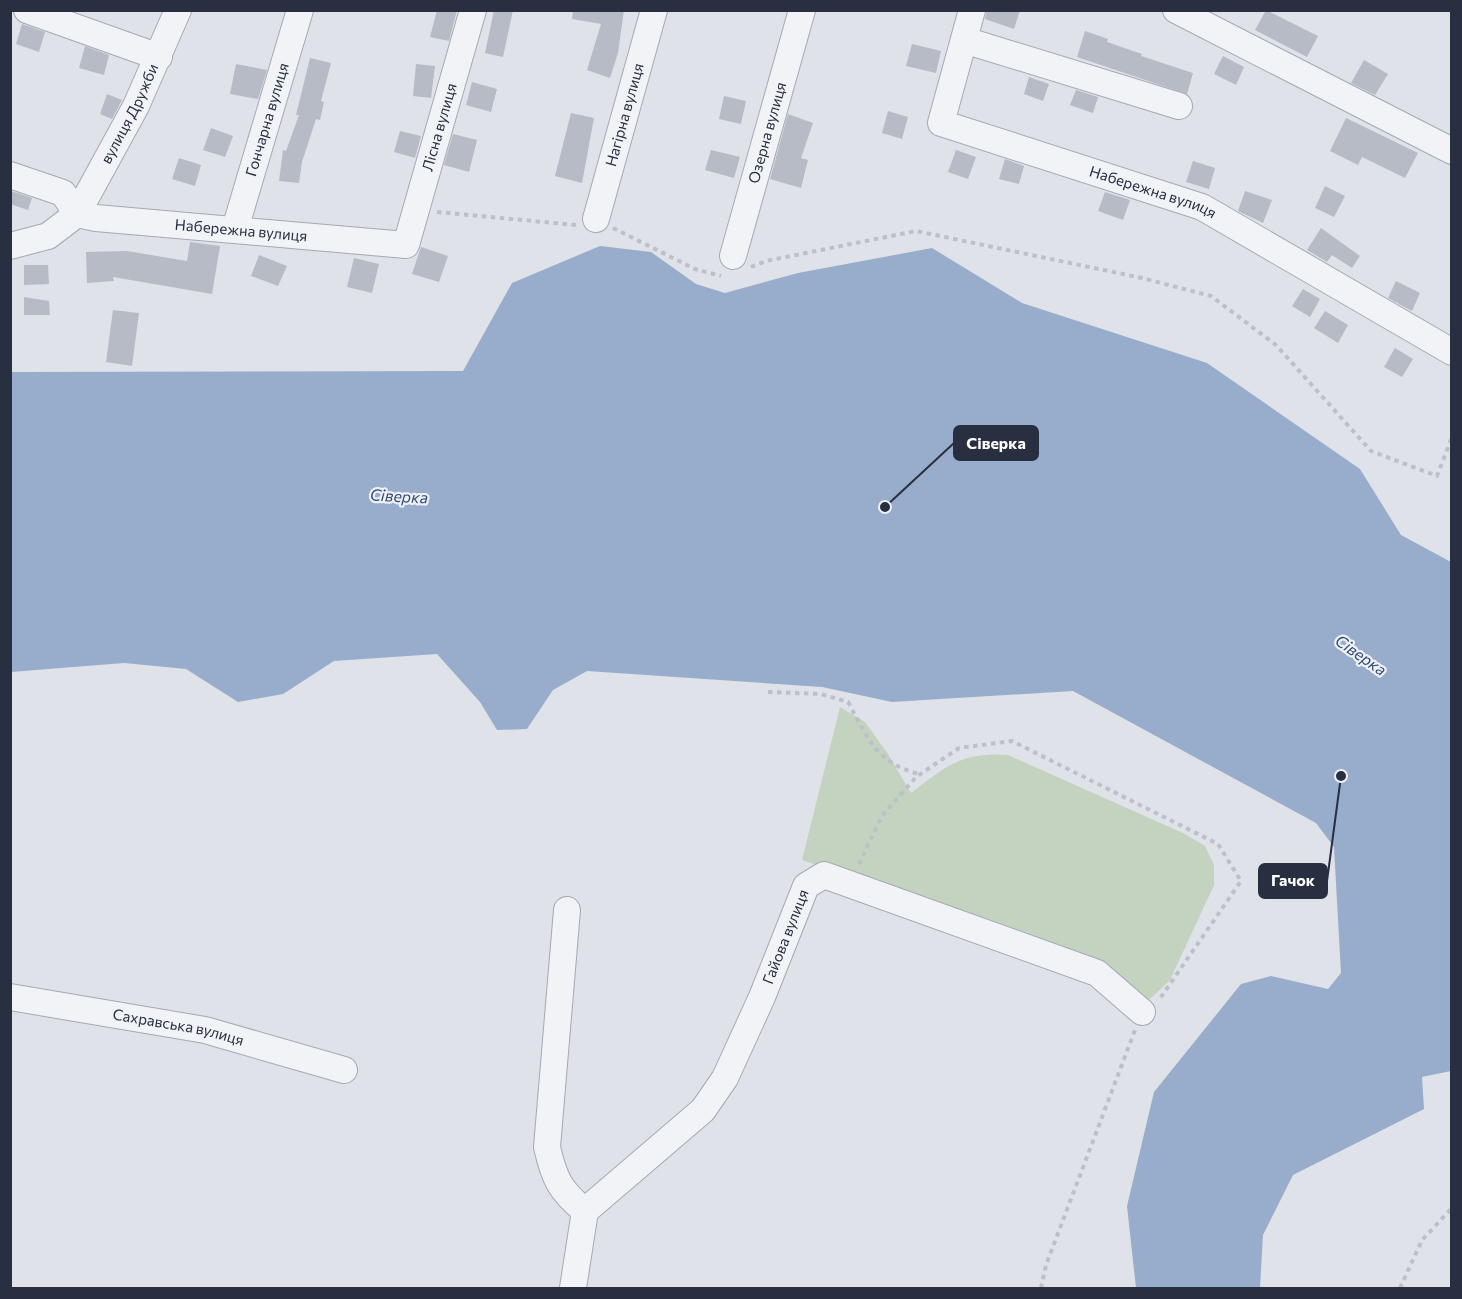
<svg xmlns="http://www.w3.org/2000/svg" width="1462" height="1299" font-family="Commissioner,sans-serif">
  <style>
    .green { fill: #c3d3c0 }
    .water { fill: #98adcb }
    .building { fill: #b6bbc6 }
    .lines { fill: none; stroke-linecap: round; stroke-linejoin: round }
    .minor-casing { stroke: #a4a9b3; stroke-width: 28 }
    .path { stroke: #bdc0c8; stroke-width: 4; stroke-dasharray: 4.5 4.5; stroke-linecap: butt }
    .minor { stroke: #f2f3f7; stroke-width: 26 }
    .labels { text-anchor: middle; stroke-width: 4.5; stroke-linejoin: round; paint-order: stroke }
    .street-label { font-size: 15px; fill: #272f41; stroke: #eff1f6 }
    .water-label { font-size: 16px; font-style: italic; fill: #2f4a77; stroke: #eff1f6 }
    .leader { fill: none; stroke: #272f41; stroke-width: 2 }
    .callout-dot { fill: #272f41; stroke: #eff1f6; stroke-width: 2 }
    .callout { fill: #272f41; stroke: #272f41; stroke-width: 2 }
    .callout-label { font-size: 16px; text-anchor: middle; font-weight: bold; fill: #fff }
  </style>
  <rect width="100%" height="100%" fill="#dfe2e9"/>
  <!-- green -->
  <path class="green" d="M840,707L865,722L888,754L911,793C945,767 962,751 1008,755L1185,834L1205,846L1214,865V885L1170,980L1150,999L1139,1000L915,899L802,860Z"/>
  <!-- water -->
  <polygon class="water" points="600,246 651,252 696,284 725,293 798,273 932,248 1022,303 1207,363 1360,469 1401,535 1451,562 1451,1071 1422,1077 1424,1109 1293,1175 1263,1235 1260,1288 1136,1288 1127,1206 1154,1092 1241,984 1271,976 1328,989 1341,973 1334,847 1316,823 1073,691 892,702 822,687 587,671 553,690 527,729 497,730 480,702 437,654 334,661 283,694 238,702 186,669 124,663 11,672 11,372 463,371 512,283"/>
  <!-- building -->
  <g class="building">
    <polygon points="437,10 457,10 449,41 430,37"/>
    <polygon points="494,10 513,10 503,57 485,53"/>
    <polygon points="573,10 624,10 618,53 610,78 587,70 601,24 572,19"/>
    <polygon points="987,10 1020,10 1014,29 985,19"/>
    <polygon points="1266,10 1318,36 1307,57 1255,30"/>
    <polygon points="22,24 45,32 39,52 16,44"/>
    <polygon points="1085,31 1108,39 1107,42 1142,54 1141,56 1193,73 1187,94 1077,57"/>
    <polygon points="912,44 941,51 936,73 906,66"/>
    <polygon points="85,46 109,55 104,75 79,68"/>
    <polygon points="1223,56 1244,67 1236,85 1214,74"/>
    <polygon points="310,58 331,63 321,101 324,102 320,120 316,119 302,162 299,183 279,181 283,150 286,151 299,115 296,115"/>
    <polygon points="1364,60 1388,74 1375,95 1351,83"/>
    <polygon points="236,64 267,70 258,99 230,94"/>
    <polygon points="416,64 435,66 431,98 413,96"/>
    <polygon points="1029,77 1049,84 1043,101 1024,94"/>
    <polygon points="472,82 497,89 491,112 466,105"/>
    <polygon points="1076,90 1098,97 1093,113 1070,105"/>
    <polygon points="107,94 122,100 112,119 100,114"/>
    <polygon points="724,96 746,101 741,124 719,119"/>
    <polygon points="888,111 908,117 902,139 882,133"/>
    <polygon points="571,113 594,118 582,183 555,176"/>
    <polygon points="788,114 813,123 801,158 808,160 801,188 770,179"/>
    <polygon points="1346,118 1418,153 1405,178 1362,157 1358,165 1330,151"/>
    <polygon points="211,128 233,136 225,157 203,150"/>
    <polygon points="400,131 421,136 415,158 394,152"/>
    <polygon points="453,134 477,140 469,172 444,165"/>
    <polygon points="711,150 740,157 734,178 705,170"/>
    <polygon points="956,150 976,157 968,179 948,172"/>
    <polygon points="179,158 201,165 195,186 172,179"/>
    <polygon points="1005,159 1024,166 1019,184 999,179"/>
    <polygon points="1193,161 1215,168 1209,189 1186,182"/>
    <polygon points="1325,186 1345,196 1334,217 1315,208"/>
    <polygon points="11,191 32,198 28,210 10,204"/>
    <polygon points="1245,191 1272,200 1263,223 1238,211"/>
    <polygon points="1105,192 1130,200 1123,220 1098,211"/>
    <polygon points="1321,228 1360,256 1352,268 1332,255 1327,262 1307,250"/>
    <polygon points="190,242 220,246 212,294 113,277 114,281 87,283 86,252 127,251 187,261"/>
    <polygon points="421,247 448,256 439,282 412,274"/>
    <polygon points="259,255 287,266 278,286 251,276"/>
    <polygon points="354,258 379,264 372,293 347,287"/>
    <polygon points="24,265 48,265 49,284 24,285"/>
    <polygon points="1396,281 1420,293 1412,311 1388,298"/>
    <polygon points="1303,289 1320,299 1310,317 1292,306"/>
    <polygon points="24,297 49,301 50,315 24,315"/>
    <polygon points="113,310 139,313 132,366 106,362"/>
    <polygon points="1325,311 1348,325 1338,343 1314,328"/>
    <polygon points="1395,348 1413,359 1402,377 1384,367"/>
  </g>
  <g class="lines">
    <!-- minor casing -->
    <g class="minor-casing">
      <g id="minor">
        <polyline points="27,10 159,57"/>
        <path id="s1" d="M972,10L941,123L1202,207L1452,352"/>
        <polyline points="1176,10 1452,151"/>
        <polyline points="964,40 1179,106"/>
        <polyline points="10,175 63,193 77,214"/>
        <path id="s2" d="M77,214L96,218L406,245L473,10"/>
        <path id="s3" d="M596,219L654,10"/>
        <path id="s4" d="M235,229L300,10"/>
        <path id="s5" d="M10,246L48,236L77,214L136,106L178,10"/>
        <path id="s6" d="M733,256L802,10"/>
        <path d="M567,910L547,1147C554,1178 560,1191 585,1211"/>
        <path id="s7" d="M10,997L205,1030L344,1070"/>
        <path id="s8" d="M573,1288L585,1211L703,1110L725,1078L762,997L806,886L824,875L1097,973L1142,1012"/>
      </g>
    </g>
    <!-- path -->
    <g class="path">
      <polyline points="437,212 576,225"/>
      <polyline points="613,228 695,269 721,276"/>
      <polyline points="751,267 766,261 916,231 1142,278 1211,296 1276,345 1371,451 1437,476 1452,437"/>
      <path d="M768,692L821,694L848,702C868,738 876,763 919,774"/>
      <polyline points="859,864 882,816 916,777 959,748 1012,741 1218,844 1241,881 1159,1000"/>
      <polyline points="1041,1288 1046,1265 1135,1030"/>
      <polyline points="1400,1288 1422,1240 1452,1208"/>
    </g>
    <!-- minor -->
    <use href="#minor" class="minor"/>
  </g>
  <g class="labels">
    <!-- street labels -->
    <g class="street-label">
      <text dy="5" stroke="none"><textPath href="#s5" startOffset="189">вулиця Дружби</textPath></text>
      <text dy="5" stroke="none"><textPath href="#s3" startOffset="108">Нагірна вулиця</textPath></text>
      <text dy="5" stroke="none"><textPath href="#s4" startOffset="114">Гончарна вулиця</textPath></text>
      <text dy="5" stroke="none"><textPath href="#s2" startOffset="453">Лісна вулиця</textPath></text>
      <text dy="5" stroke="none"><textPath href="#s6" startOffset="128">Озерна вулиця</textPath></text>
      <text dy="5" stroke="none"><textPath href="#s1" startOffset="340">Набережна вулиця</textPath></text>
      <text dy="5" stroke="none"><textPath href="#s2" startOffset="165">Набережна вулиця</textPath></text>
      <text dy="5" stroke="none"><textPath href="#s8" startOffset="426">Гайова вулиця</textPath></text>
      <text dy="5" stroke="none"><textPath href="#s7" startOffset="171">Сахравська вулиця</textPath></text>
    </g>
    <!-- water labels -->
    <g class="water-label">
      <text transform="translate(399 496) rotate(3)" y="6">Сіверка</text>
      <text transform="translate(1361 655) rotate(35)" y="6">Сіверка</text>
    </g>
  </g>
  <!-- callouts -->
  <path class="leader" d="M885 507L954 443M1341 776L1327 881"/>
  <g class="callout-dot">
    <circle cx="885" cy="507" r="6"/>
    <circle cx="1341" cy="776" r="6"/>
  </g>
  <g class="callout">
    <rect x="954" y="426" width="84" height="34" rx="6"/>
    <rect x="1259" y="864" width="68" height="34" rx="6"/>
  </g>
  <g class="callout-label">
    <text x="996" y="449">Сіверка</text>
    <text x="1293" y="886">Гачок</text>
  </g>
  <!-- border -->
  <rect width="1462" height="1299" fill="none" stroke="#272f41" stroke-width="24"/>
</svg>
